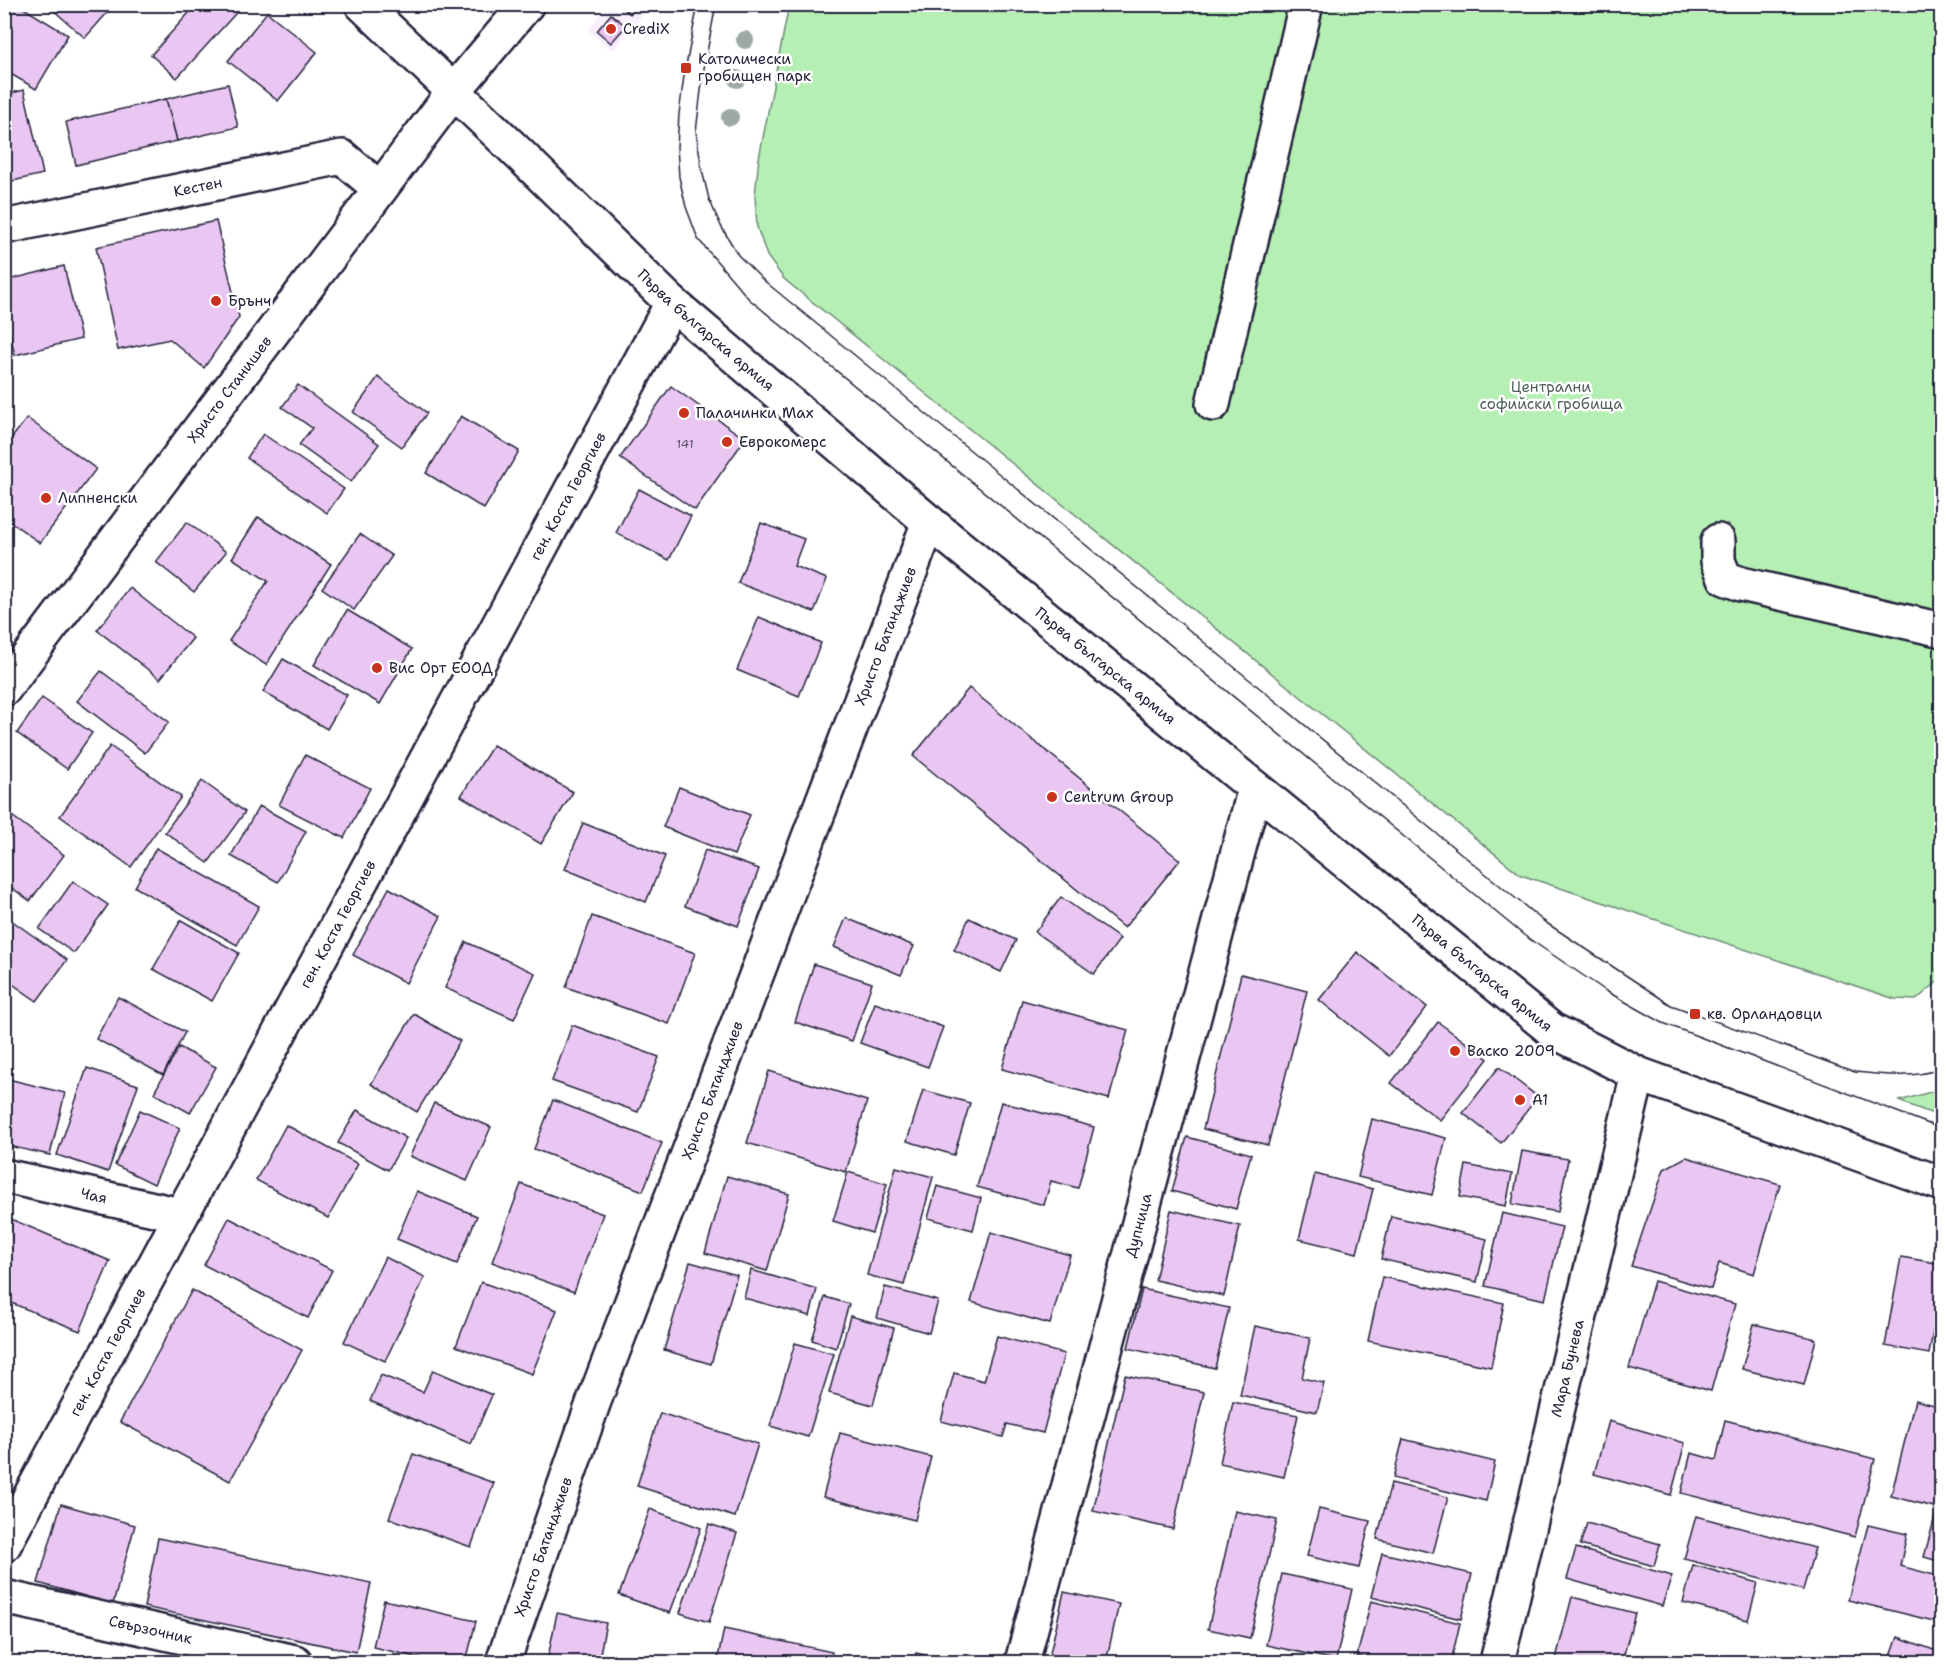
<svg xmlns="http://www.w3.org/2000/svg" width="1946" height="1667" font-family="'Shantell Sans',sans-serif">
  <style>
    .built { fill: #f9eefb }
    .green { fill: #b5efb3; stroke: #6c8877; stroke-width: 1.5 }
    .building { fill: #eac7f2; stroke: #22223b; stroke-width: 1.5 }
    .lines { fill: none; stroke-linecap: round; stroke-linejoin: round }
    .minor-casing { stroke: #22223b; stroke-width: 38 }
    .minor { stroke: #fff; stroke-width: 33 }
    .tram { stroke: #22223b; stroke-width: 1.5 }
    .tree { fill: #9ea8a7 }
    .poi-dot { fill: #c8321e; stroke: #fff; stroke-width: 2 }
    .labels { text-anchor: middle; stroke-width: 5; stroke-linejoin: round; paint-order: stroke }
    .number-label { font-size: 12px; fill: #544b69 }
    .poi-label { font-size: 15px; fill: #22223b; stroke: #fff; text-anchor: start }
    .street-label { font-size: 15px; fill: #22223b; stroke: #fff }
    .park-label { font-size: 15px; fill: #4e605f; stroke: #fff }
  </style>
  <rect width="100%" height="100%" fill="#fff"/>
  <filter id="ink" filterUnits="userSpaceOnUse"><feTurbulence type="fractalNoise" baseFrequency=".0167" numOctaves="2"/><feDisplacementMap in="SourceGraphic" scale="12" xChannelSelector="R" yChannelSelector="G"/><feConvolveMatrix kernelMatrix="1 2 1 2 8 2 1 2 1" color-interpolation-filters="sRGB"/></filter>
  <g filter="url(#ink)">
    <!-- built -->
    <polygon class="built" points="609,5 651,5 613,51 588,30"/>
    <!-- green -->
    <g class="green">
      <polygon points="789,5 1941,5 1941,979 1916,1000 1895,999 1521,875 784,279 767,256 757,227 755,195 759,158"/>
      <polygon points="1941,1089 1941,1117 1899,1101"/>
    </g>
    <!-- building -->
    <g class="building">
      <polygon points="4,4 17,4 68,35 36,89 4,70"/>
      <polygon points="54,4 115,4 85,38 51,8"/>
      <polygon points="244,4 177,78 151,55 197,4"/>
      <polygon points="619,4 638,4 630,14"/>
      <polygon points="267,12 317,52 278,101 228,61"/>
      <polygon points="611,14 626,26 611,43 597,31"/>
      <polygon points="228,84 238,127 177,141 166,99"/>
      <polygon points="24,90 43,174 4,183 4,95"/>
      <polygon points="166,99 177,141 76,165 66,122"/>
      <polygon points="216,221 239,317 204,368 170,339 118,350 96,247"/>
      <polygon points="64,266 81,339 15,355 4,312 4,281"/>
      <polygon points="378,377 427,413 402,447 353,412"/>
      <polygon points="298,385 379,444 351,482 299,445 312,428 282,407"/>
      <polygon points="671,386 745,439 695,510 620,458"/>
      <polygon points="461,416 519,451 484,509 426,473"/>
      <polygon points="27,418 96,469 40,543 4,517 4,448"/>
      <polygon points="263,434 344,489 327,513 247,458"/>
      <polygon points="639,489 691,516 669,560 616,533"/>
      <polygon points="258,517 331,564 266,665 229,641 268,581 232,558"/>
      <polygon points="187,522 226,552 194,592 156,562"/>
      <polygon points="761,523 804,539 794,566 827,579 814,612 738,583"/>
      <polygon points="360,534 392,556 354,610 322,588"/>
      <polygon points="130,588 193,638 160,679 97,630"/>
      <polygon points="347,610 412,649 380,704 314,665"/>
      <polygon points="759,617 821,643 799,696 737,670"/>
      <polygon points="283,659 347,695 327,729 263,692"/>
      <polygon points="101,671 169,722 145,753 77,701"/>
      <polygon points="969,688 1180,860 1124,928 913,756"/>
      <polygon points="42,698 92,733 67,769 17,733"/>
      <polygon points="493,745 573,792 541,844 461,796"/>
      <polygon points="110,746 181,797 131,867 60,816"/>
      <polygon points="305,755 370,788 344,838 279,805"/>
      <polygon points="202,781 245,812 208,863 165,832"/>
      <polygon points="679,787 750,815 734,855 663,827"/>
      <polygon points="259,806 306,831 278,882 231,856"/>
      <polygon points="12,816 64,855 30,901 4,882 4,825"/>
      <polygon points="583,823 665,856 646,902 565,869"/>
      <polygon points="156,848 259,906 237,945 135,887"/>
      <polygon points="705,850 759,869 738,926 685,906"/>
      <polygon points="73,881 108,905 74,953 39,929"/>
      <polygon points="389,888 441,916 406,983 353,955"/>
      <polygon points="1061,897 1120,939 1094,974 1035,932"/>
      <polygon points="4,915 67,960 37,1001 4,978"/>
      <polygon points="592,916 695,953 669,1024 566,987"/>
      <polygon points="846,918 914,946 901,975 834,947"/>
      <polygon points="969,918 1016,940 1001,972 954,950"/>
      <polygon points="181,920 239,953 212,1001 153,969"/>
      <polygon points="466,942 535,973 514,1019 445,988"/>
      <polygon points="1357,952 1427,1007 1389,1056 1319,1000"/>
      <polygon points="814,964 872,983 852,1041 795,1022"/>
      <polygon points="1241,974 1307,991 1268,1145 1203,1129"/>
      <polygon points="118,997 185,1032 163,1075 96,1039"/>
      <polygon points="1022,1000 1128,1030 1109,1099 1002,1069"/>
      <polygon points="875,1003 943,1027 928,1067 860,1043"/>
      <polygon points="414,1014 460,1041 417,1112 371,1084"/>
      <polygon points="1438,1022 1488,1059 1440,1120 1391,1083"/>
      <polygon points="572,1025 659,1057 638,1112 552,1081"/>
      <polygon points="179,1047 216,1067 190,1113 154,1093"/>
      <polygon points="1499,1067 1538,1097 1501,1143 1463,1113"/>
      <polygon points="87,1068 138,1085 108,1172 57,1155"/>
      <polygon points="769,1071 867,1101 846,1172 747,1143"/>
      <polygon points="4,1078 65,1093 50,1155 4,1145"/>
      <polygon points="923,1090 970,1103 954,1155 907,1141"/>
      <polygon points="553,1100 662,1143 643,1191 534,1149"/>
      <polygon points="1001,1102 1094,1127 1078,1188 1051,1181 1044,1205 977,1187"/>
      <polygon points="434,1103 491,1127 467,1181 410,1156"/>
      <polygon points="140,1110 180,1128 154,1184 115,1165"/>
      <polygon points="357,1110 406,1138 388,1170 338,1143"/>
      <polygon points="1372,1119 1446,1138 1432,1195 1358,1177"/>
      <polygon points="286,1125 358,1164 328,1218 256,1180"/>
      <polygon points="1187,1137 1251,1154 1236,1209 1172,1191"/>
      <polygon points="1522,1151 1568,1159 1558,1212 1512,1204"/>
      <polygon points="1686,1157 1780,1184 1754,1274 1719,1263 1711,1289 1631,1266 1664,1169"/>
      <polygon points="1466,1165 1512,1174 1506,1206 1460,1197"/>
      <polygon points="896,1167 933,1177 904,1285 867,1275"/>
      <polygon points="848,1172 887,1184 872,1233 833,1221"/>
      <polygon points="1315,1174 1373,1189 1357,1253 1299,1239"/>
      <polygon points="727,1176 789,1194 767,1271 705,1253"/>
      <polygon points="521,1184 603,1214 574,1292 492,1262"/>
      <polygon points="937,1186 981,1198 973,1230 928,1218"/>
      <polygon points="417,1191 477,1216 457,1264 397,1239"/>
      <polygon points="1171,1210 1240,1226 1224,1296 1155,1280"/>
      <polygon points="1502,1213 1562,1227 1545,1300 1485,1286"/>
      <polygon points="1391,1216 1487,1239 1477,1282 1381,1259"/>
      <polygon points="6,1217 110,1261 80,1331 4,1300"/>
      <polygon points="229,1218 332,1270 308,1318 204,1265"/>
      <polygon points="991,1232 1070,1255 1050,1324 971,1302"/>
      <polygon points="385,1257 425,1277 385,1361 344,1342"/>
      <polygon points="1901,1257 1942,1264 1942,1283 1929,1354 1885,1346"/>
      <polygon points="690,1262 737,1275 711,1364 664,1350"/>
      <polygon points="751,1270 817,1289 810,1316 744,1298"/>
      <polygon points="1382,1277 1504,1303 1491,1367 1368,1341"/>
      <polygon points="1654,1281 1735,1304 1711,1391 1629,1368"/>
      <polygon points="481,1282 557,1310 532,1374 456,1346"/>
      <polygon points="885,1287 938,1301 929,1333 877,1318"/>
      <polygon points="1142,1289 1229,1308 1215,1368 1128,1348"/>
      <polygon points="192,1290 302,1350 230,1481 120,1422"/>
      <polygon points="825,1297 849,1304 836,1348 812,1340"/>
      <polygon points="850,1316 894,1328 873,1405 829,1393"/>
      <polygon points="1754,1324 1816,1339 1804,1385 1742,1369"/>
      <polygon points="1255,1326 1310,1338 1302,1378 1324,1383 1317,1412 1240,1395"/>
      <polygon points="997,1336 1064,1354 1043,1433 1007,1424 1003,1437 941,1421 954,1373 984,1381"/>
      <polygon points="795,1343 834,1354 808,1437 770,1426"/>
      <polygon points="433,1370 492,1395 471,1444 370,1401 381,1375 423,1392"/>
      <polygon points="1125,1375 1204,1392 1173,1529 1093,1511"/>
      <polygon points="1915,1400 1942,1407 1942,1477 1934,1507 1891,1496"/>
      <polygon points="1233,1402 1298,1415 1284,1477 1220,1463"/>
      <polygon points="660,1413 758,1444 735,1517 637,1486"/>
      <polygon points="1725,1420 1875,1459 1855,1537 1681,1493 1691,1453 1716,1460"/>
      <polygon points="1609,1421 1685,1443 1671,1495 1594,1474"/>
      <polygon points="840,1433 931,1457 915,1520 823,1497"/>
      <polygon points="1403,1439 1495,1462 1486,1501 1393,1478"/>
      <polygon points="413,1454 494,1483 471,1547 389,1518"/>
      <polygon points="1391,1483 1448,1497 1433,1553 1377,1539"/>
      <polygon points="1941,1495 1942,1495 1942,1562 1924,1557"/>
      <polygon points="61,1504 135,1525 113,1604 38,1583"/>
      <polygon points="650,1509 701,1528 670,1613 619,1595"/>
      <polygon points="1319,1509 1370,1521 1359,1568 1307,1556"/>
      <polygon points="1235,1511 1277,1520 1250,1638 1208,1629"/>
      <polygon points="1696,1516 1815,1548 1803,1590 1684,1559"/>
      <polygon points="1587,1523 1660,1544 1654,1566 1580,1545"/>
      <polygon points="709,1524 737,1533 709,1622 680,1613"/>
      <polygon points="1868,1525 1907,1534 1900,1566 1942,1577 1942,1623 1848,1600"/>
      <polygon points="158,1538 371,1583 356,1652 144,1607"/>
      <polygon points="1576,1548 1672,1576 1662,1606 1567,1579"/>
      <polygon points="1382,1553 1472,1574 1461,1619 1371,1597"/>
      <polygon points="1693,1565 1758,1583 1748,1620 1683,1603"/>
      <polygon points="1282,1574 1352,1589 1336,1660 1266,1645"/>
      <polygon points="1064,1592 1119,1604 1106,1662 1048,1662"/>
      <polygon points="1572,1597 1635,1613 1622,1662 1555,1662"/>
      <polygon points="384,1600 476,1621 466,1662 438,1662 373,1647"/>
      <polygon points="1371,1601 1460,1623 1451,1662 1382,1662 1357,1656"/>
      <polygon points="557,1613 606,1623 599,1659 616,1662 547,1662"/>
      <polygon points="724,1629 832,1652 830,1662 717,1662"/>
      <polygon points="1898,1637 1942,1653 1942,1662 1889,1662"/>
      <polygon points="916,1653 957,1662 914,1662"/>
    </g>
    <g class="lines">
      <!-- minor casing -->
      <g class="minor-casing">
        <g id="minor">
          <path id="s1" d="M362,4L512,147L672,303L929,522L1552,1030L1638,1074L1942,1184"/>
          <path id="s2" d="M4,227L342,157L380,189"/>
          <polyline points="1213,404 1306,4"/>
          <polyline points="1718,541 1718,561 1725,578 1741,584 1942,630"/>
          <path id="s3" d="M4,689L454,91L527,4"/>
          <path id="s4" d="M4,1176L181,1215"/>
          <path id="s5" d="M4,1545L672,303"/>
          <path id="s6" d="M4,1597L295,1662"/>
          <path id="s7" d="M503,1662L594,1401L929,522"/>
          <path id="s8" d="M1022,1662L1255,788"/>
          <path id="s9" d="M1497,1662L1638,1074"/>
        </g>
      </g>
      <!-- minor -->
      <use href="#minor" class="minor"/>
      <!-- tram -->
      <g class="tram">
        <polyline points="698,4 684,76 679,114 677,147 679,177 686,207 698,239 749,299 1525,936 1606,991 1663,1023 1942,1129"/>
        <path d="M716,4L703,74L696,132L702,170L709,199L721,226L738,255L762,279L1542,920L1671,1005L1855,1072C1883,1075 1915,1079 1942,1068"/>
      </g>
    </g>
    <!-- trees -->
    <g class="tree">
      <circle cx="745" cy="40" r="9"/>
      <circle cx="737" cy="79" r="9"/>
      <circle cx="730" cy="117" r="9"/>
    </g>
  </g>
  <!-- markers -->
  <g class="poi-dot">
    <circle cx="611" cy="29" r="6"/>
    <rect x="680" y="62" width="12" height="12" rx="3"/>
    <circle cx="216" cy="301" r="6"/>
    <circle cx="684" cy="413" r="6"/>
    <circle cx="727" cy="442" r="6"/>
    <circle cx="46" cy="498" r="6"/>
    <circle cx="377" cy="668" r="6"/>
    <circle cx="1052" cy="797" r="6"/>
    <rect x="1689" y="1008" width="12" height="12" rx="3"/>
    <circle cx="1455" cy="1051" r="6"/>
    <circle cx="1520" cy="1100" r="6"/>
  </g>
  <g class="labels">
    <!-- number labels -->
    <g class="number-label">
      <text x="685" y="448">141</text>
    </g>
    <!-- poi labels -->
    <g class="poi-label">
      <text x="623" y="34">CrediX</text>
      <text x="698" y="64">Католически<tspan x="698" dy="17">гробищен парк</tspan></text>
      <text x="228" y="306">Брънч</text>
      <text x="696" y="418">Палачинки Max</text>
      <text x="739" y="447">Еврокомерс</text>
      <text x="58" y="503">Липненски</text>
      <text x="389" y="673">Вис Орт ЕООД</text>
      <text x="1064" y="802">Centrum Group</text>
      <text x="1707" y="1019">кв. Орландовци</text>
      <text x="1467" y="1056">Васко 2009</text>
      <text x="1532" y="1105">A1</text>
    </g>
    <!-- street labels -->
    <g class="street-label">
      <text dy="5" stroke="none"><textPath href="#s2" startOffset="198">Кестен</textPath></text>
      <text dy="5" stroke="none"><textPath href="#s1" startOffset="474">Първа българска армия</textPath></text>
      <text dy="5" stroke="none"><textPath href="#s3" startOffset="375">Христо Станишев</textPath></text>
      <text dy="5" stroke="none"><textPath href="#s5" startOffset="1191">ген. Коста Георгиев</textPath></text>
      <text dy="5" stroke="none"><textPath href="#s7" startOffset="1095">Христо Батанджиев</textPath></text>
      <text dy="5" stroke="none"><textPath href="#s1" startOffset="996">Първа българска армия</textPath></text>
      <text dy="5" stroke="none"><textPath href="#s5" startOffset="705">ген. Коста Георгиев</textPath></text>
      <text dy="5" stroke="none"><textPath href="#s1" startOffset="1482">Първа българска армия</textPath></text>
      <text dy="5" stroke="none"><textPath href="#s7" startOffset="609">Христо Батанджиев</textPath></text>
      <text dy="5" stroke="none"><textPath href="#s4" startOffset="92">Чая</textPath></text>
      <text dy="5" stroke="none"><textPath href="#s8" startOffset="452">Дупница</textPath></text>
      <text dy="5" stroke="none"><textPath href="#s5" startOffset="219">ген. Коста Георгиев</textPath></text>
      <text dy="5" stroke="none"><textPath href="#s9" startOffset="302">Мара Бунева</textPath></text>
      <text dy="5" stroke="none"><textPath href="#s7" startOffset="122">Христо Батанджиев</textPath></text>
      <text dy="5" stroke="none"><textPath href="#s6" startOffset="150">Свързочник</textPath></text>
    </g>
    <!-- park labels -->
    <g class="park-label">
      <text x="1551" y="392">Централни<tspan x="1551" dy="17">софийски гробища</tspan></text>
    </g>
  </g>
  <!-- margin -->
  <rect width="1946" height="1667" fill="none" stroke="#fff" stroke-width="24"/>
  <rect x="12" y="12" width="1922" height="1643" fill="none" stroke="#22223b" stroke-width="2" filter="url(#ink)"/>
</svg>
